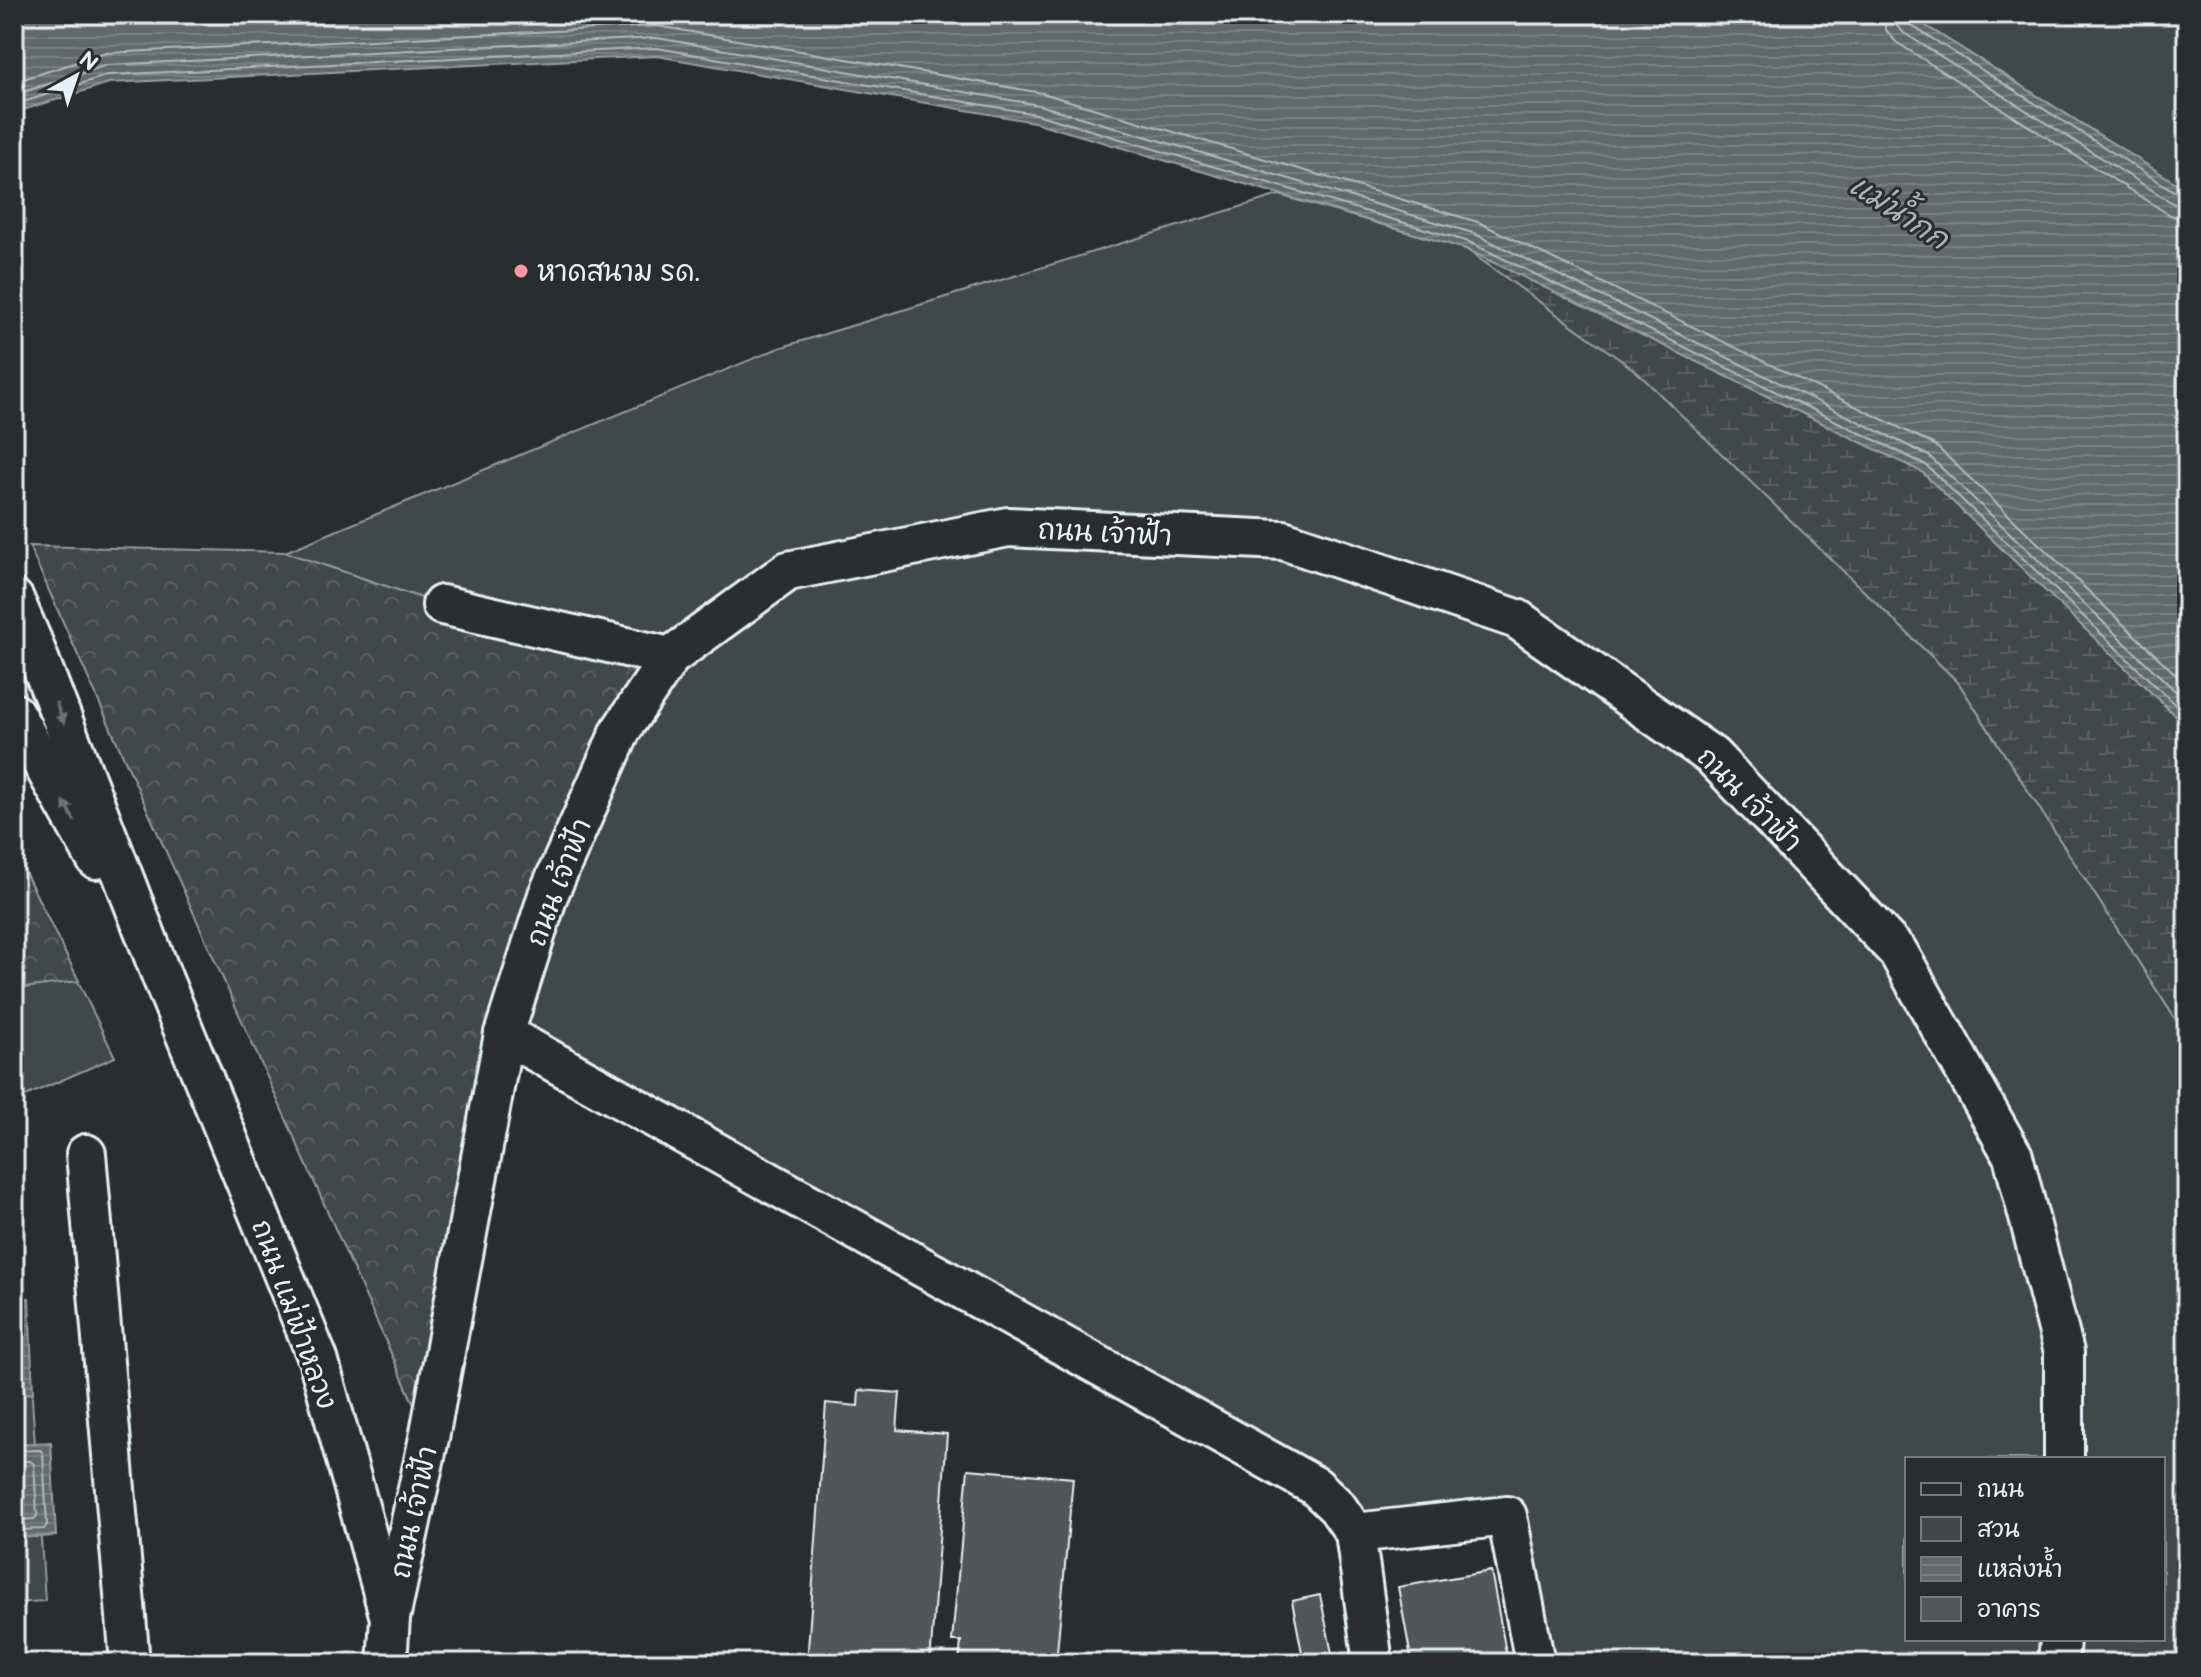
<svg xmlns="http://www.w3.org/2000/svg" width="2201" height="1677" font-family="'Balsamiq Sans','Playpen Sans Thai',sans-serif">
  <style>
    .green { fill: #424648; stroke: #959ca0; stroke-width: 2; fill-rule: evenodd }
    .forest { fill: url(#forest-crowns); stroke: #959ca0; stroke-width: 2 }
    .wetland { fill: url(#wetland-marsh); stroke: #959ca0; stroke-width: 2 }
    .water { fill: url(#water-rules); stroke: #989fa3; stroke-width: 2 }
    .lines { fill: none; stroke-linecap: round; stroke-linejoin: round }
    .shore { stroke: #b3bac0; stroke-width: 2 }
    .building { fill: #535759; stroke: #e8f1f8; stroke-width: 2 }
    .minor-casing { stroke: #e8f1f8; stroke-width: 44 }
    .minor { stroke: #2a2d2e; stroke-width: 38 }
    .oneway { fill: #6c7275 }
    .poi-dot { fill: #ff9aa2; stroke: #2a2d2e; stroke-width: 3 }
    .labels { text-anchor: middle; stroke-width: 6; stroke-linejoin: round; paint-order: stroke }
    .poi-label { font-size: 28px; fill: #e8f1f8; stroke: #2a2d2e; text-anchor: start }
    .street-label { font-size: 28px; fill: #e8f1f8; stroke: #2a2d2e }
    .water-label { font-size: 30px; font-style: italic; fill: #acb3b9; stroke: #2a2d2e }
  </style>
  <defs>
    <pattern id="forest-crowns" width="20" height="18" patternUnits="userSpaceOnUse" patternTransform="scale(2)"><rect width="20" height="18" fill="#424648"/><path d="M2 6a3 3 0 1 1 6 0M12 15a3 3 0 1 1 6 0" fill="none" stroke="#5d6163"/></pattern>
    <pattern id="wetland-marsh" width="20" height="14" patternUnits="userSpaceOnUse" patternTransform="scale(2)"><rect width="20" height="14" fill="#424648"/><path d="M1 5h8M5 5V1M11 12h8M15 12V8" fill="none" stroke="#5d6163"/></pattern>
    <pattern id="water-rules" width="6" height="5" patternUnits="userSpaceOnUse" patternTransform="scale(2)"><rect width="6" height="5" fill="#63686b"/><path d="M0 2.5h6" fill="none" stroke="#797e81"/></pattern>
  </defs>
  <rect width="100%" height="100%" fill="#2a2d2e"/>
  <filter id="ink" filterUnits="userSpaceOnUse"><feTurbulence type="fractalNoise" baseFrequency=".0125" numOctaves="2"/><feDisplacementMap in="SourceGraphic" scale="16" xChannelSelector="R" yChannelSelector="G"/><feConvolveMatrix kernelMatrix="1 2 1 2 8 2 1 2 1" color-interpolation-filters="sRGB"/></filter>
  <g filter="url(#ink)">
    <!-- green -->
    <g class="green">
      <polygon points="1907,14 2187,14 2187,190"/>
      <path d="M1279,195L1466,249L1636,371L1958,682L2187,1037V1663H1535L1507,1517L1355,1533L1337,1507L504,1034L442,605L285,552L779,348ZM1907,1459H2163V1639H1907Z"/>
      <polygon points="14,850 115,1057 14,1101"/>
      <polygon points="14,1118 45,1601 14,1603"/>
    </g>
    <!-- forest -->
    <g class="forest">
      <polygon points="29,546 285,552 442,605 670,657 548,895 429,1438"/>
      <polygon points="14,850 79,981 14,989"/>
    </g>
    <!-- wetland -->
    <polygon class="wetland" points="1466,249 1922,472 2187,727 2187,1037 1958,682 1636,371"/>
    <!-- water -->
    <g class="water">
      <polygon points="14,14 1907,14 2187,190 2187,727 1922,472 1466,249 1034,122 657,56 109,83 14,113"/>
      <polygon points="14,1159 16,1159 21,1254 14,1254"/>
      <polygon points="29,1298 33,1393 14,1394 14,1299"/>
      <polygon points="51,1442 56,1536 14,1538 14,1444"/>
    </g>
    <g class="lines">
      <!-- shore -->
      <g class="shore">
        <polyline points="1882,14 1886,30 1896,42 2168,214 2178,218 2187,219"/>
        <polyline points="1894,14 1896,25 1904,33 2174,204 2187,206"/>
        <polyline points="1904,14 1905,20 1909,24 2180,195 2187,196"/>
        <polyline points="14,82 106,53 657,26 1042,93 1478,222 1935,445 2187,685"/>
        <polyline points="14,95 107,65 657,38 1039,105 1473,233 1929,456 2187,702"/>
        <polyline points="14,105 108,75 657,48 1036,114 1469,242 1926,465 2187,716"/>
        <polyline points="14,1307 19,1307 21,1310 24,1381 22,1385 14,1386"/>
        <polyline points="14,1451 40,1450 43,1453 47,1525 44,1529 14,1530"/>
        <polyline points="14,1461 30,1461 34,1464 37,1516 34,1519 14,1520"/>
      </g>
    </g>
    <!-- building -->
    <g class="building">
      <polygon points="859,1390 900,1393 897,1430 947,1434 930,1663 807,1663 826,1403 858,1406"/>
      <polygon points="968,1469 1073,1478 1056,1663 959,1663 961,1641 952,1641"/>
      <polygon points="1491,1571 1508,1663 1412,1663 1398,1587"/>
      <polygon points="1320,1595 1334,1663 1304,1663 1292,1601"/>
    </g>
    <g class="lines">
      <!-- minor casing -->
      <g class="minor-casing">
        <g id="minor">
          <polyline points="14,599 32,641 162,977 318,1359 390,1618 387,1663"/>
          <polyline points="442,605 670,657"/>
          <polyline points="14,713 96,859"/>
          <polyline points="504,1034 1315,1486 1337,1507 1355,1533 1373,1663"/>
          <polyline points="86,1154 130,1663"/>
          <polyline points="1355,1533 1507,1516 1535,1663"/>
          <polyline points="390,1618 429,1438 504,1034 548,895 621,730 670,657 788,571 1008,527 1283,540 1517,619 1712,756 1898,952 2013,1156 2064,1352 2064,1459"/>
          <polyline points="2058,1663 2060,1639"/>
        </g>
      </g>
      <!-- minor -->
      <use href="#minor" class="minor"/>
    </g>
    <!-- one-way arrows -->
    <defs><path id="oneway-solid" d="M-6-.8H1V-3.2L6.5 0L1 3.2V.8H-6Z" transform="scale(2)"/></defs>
    <g class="oneway">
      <use href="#oneway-solid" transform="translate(60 713) rotate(69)"/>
      <use href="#oneway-solid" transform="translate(69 811) rotate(-119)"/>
    </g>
  </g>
  <!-- markers -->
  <circle class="poi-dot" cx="521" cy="271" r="8"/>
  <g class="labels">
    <!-- poi labels -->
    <g class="poi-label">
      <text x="537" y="281">หาดสนาม รด.</text>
    </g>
    <!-- street labels -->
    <g class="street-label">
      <text transform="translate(1105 532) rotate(3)" y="10">ถนน เจ้าฟ้า</text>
      <text transform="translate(1750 799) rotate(45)" y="10">ถนน เจ้าฟ้า</text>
      <text transform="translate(558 882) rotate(-69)" y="10">ถนน เจ้าฟ้า</text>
      <text transform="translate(295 1314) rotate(70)" y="10">ถนน แม่ฟ้าหลวง</text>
      <text transform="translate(413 1512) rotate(-78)" y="10">ถนน เจ้าฟ้า</text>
    </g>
    <!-- water labels -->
    <g class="water-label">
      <text transform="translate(1899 212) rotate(33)" y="10">แม่น้ำกก</text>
    </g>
  </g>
  <!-- margin -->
  <rect width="2201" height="1677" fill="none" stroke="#2a2d2e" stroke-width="48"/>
  <rect x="24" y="24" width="2153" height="1629" fill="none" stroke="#e8f1f8" stroke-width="3" filter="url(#ink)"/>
  <!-- legend -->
  <rect x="1905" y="1457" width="260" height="184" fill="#2a2d2e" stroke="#767b7f" stroke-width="2"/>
  <rect x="1921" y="1483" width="40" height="12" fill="#2a2d2e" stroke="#767b7f" stroke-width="2"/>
  <text x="1977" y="1497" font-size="24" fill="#e8f1f8">ถนน</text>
  <rect x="1921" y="1517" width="40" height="24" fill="#424648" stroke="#767b7f" stroke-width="2"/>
  <text x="1977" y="1537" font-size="24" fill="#e8f1f8">สวน</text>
  <rect x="1921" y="1557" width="40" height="24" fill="url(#water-rules)" stroke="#767b7f" stroke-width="2"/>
  <text x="1977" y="1577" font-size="24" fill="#e8f1f8">แหล่งน้ำ</text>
  <rect x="1921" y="1597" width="40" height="24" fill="#535759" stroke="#767b7f" stroke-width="2"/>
  <text x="1977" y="1617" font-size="24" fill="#e8f1f8">อาคาร</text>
  <!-- north arrow -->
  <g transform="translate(76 76) rotate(40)" stroke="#2a2d2e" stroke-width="6" paint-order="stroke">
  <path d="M0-6L14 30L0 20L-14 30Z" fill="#e8f1f8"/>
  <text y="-12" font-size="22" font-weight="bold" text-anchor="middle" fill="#e8f1f8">N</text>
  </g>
</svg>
